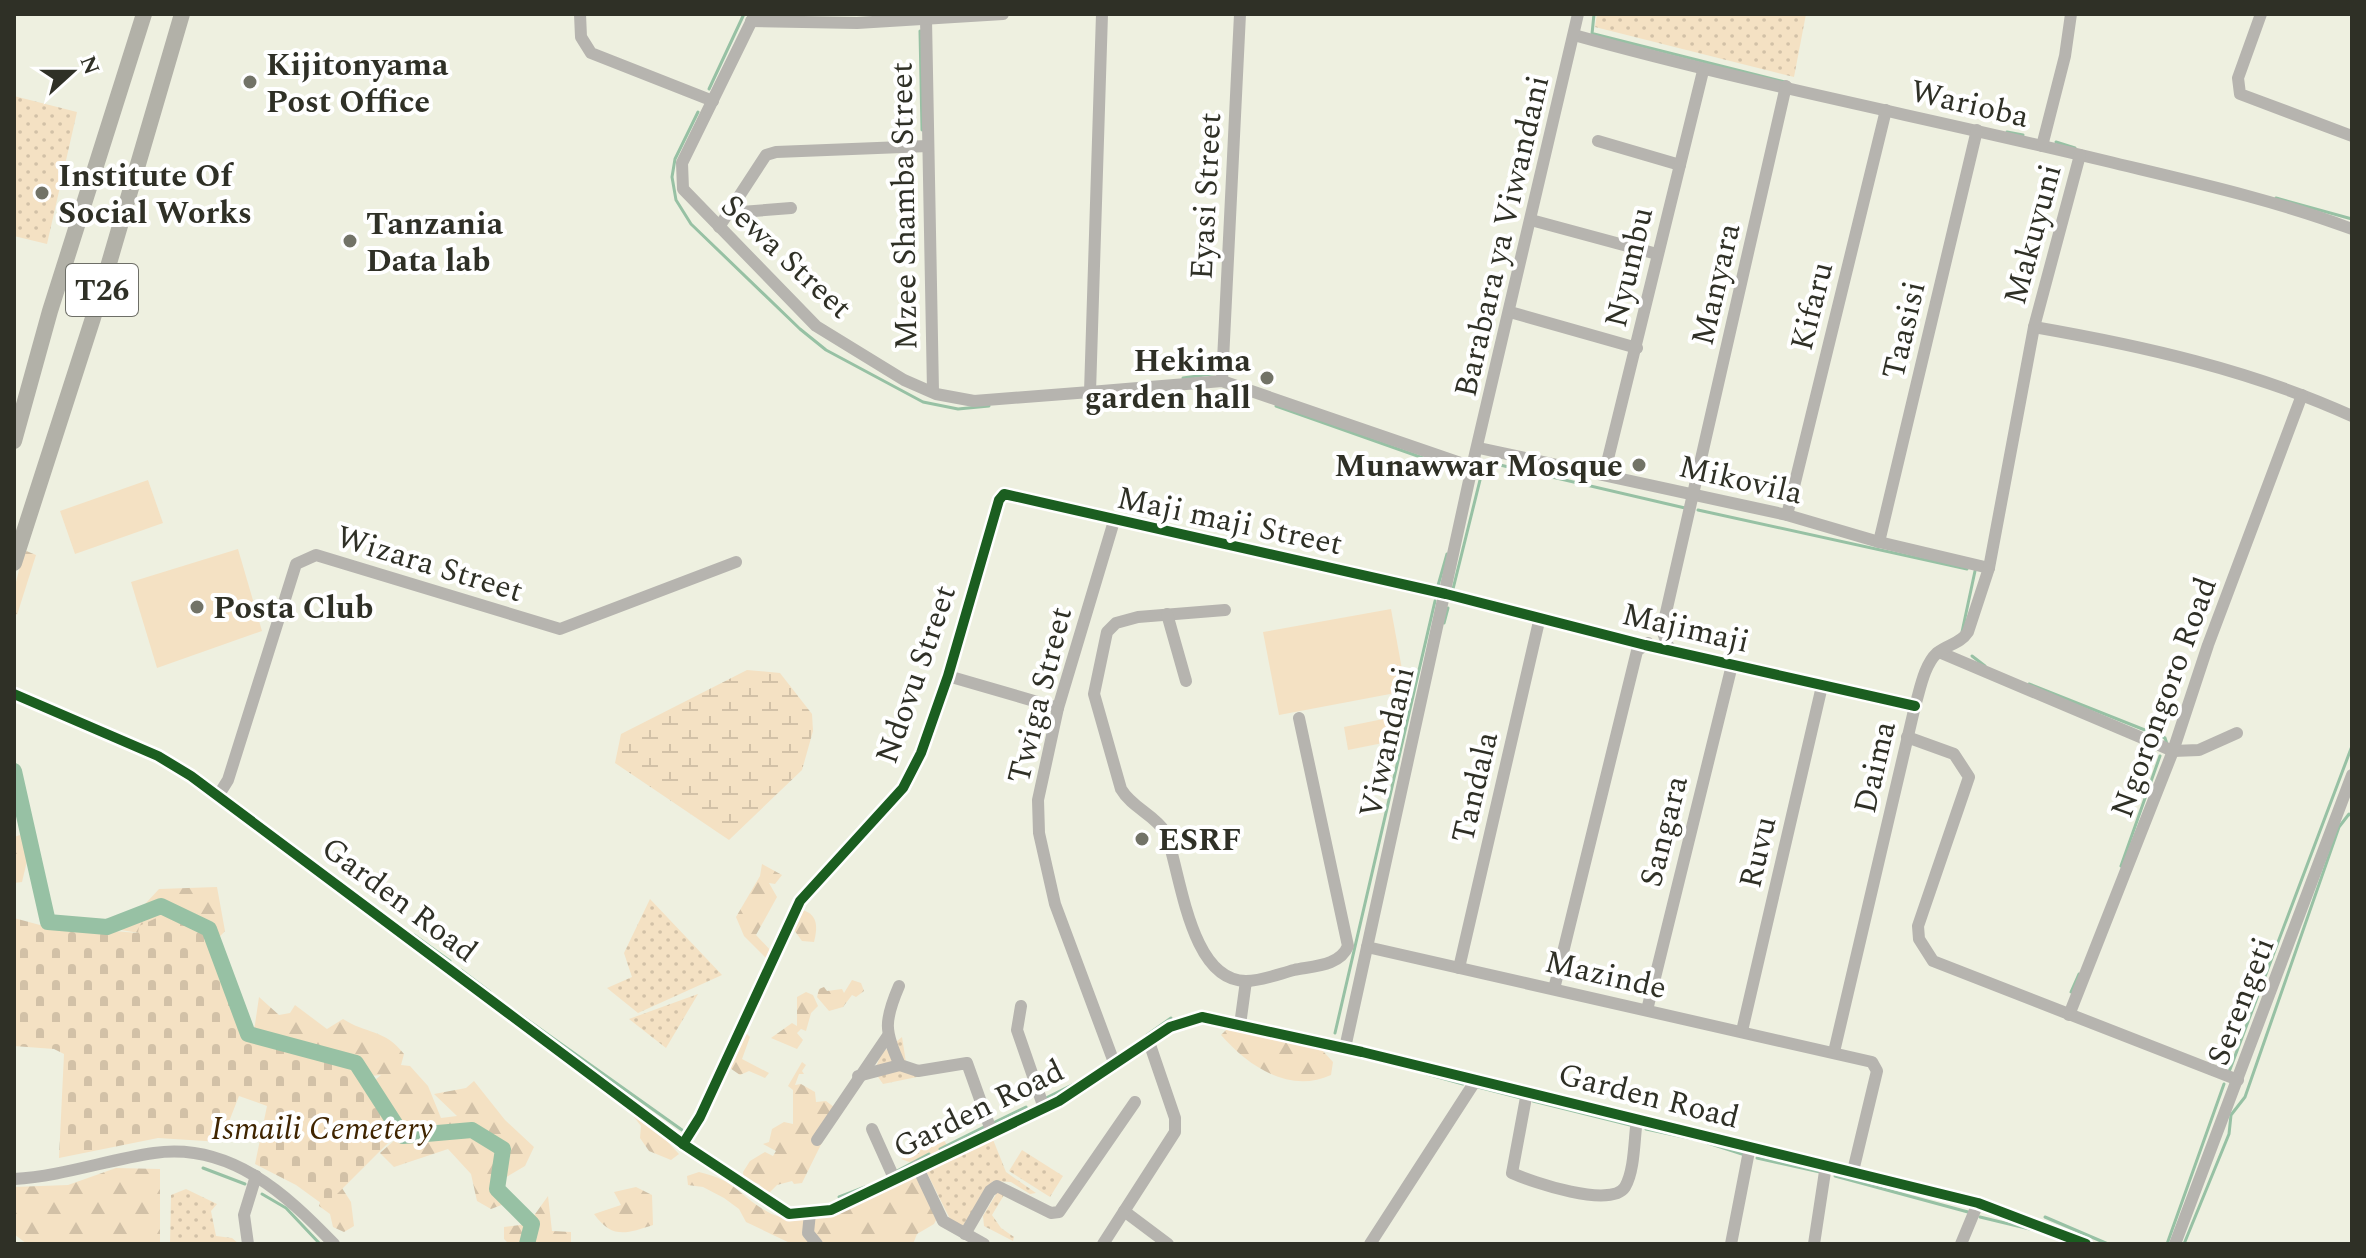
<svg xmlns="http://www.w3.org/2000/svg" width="2366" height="1258" font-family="Spectral,serif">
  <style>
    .grass { fill: url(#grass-dots) }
    .forest { fill: url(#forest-firs) }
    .wetland { fill: url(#wetland-marsh) }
    .cemetery { fill: url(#cemetery-stones) }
    .garden { fill: #f4e1c3 }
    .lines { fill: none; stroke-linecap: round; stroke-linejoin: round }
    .stream { stroke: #97c1a4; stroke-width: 3 }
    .river { stroke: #97c1a4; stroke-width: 16 }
    .minor { stroke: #b6b4af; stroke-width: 12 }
    .highway { stroke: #b2b1a8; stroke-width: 16 }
    .cycleway-casing { stroke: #fff; stroke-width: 15 }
    .cycleway { stroke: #1b5e20; stroke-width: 10 }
    .poi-dot { fill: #727367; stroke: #fff; stroke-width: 3 }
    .labels { text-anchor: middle; stroke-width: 8; stroke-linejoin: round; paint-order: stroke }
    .shield { fill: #fff; stroke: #6d6e67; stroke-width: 2 }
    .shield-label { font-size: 30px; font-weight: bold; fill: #2f3026 }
    .poi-label { font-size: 32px; font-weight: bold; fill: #2f3026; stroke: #fff; text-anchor: start }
    .street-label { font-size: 32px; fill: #2f3026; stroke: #fff }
    .park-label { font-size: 32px; font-style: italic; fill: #402500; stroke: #fff }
  </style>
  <defs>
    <pattern id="grass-dots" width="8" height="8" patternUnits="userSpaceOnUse" patternTransform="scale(2)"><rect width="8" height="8" fill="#f4e1c3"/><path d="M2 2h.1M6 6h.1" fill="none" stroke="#d2c1a7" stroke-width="1.8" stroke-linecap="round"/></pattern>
    <pattern id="forest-firs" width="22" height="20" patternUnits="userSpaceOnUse" patternTransform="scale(2)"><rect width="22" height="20" fill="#f4e1c3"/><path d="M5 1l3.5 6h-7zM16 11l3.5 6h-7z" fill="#d2c1a7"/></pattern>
    <pattern id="wetland-marsh" width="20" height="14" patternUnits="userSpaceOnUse" patternTransform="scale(2)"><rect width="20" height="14" fill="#f4e1c3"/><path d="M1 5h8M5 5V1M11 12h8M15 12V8" fill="none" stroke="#d2c1a7"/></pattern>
    <pattern id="cemetery-stones" width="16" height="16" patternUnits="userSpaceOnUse" patternTransform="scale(2)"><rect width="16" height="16" fill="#f4e1c3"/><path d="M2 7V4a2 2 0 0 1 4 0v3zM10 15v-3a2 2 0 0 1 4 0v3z" fill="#d2c1a7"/></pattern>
  </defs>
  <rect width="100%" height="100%" fill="#eef0e0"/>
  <!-- grass -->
  <g class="grass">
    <polygon points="1597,14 1806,14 1794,77 1595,27"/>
    <polygon points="14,96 77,112 47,244 14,236"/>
    <polygon points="650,899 722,975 638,1013 607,988 632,977 624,953"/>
    <polygon points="698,994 666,1048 629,1019"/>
    <polygon points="902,1037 907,1069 941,1072 883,1084 874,1071 882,1053"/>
    <polygon points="992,1137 1006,1172 1036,1193 1030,1194 1011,1182 993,1181 962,1227 952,1223 926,1171"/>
    <polygon points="1022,1150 1063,1176 1050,1197 1009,1171"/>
    <polygon points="186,1189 217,1204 211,1211 216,1236 232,1238 239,1244 170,1244 171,1195"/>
    <polygon points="998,1191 1004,1195 992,1215 1001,1228 1014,1237 1013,1241 984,1226 983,1216"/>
  </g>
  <!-- forest -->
  <g class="forest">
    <polygon points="24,550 36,555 17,615 14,612 14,590"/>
    <polygon points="26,833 27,861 22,882 14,883 14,837"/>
    <polygon points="762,864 782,875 775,884 769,883 777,897 756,935 775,955 768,960 744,936 736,917 760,876"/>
    <polygon points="217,887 225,931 209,948 205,932 165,914 139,933 121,930 159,889"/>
    <path d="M799,909C818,913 818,926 814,942L802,941L794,930Z"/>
    <polygon points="852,980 861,983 864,991 856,997 852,995 843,1007 829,1011 817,997 819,989 824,987 827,991 842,989 844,993"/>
    <polygon points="806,992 813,995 818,1006 811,1013 806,1031 801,1029 797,1033 803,1040 797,1049 771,1038 792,1023 797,1026 797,997"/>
    <path d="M259,997L279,1015L290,1013L295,1005L327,1029L343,1019C366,1034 385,1029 404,1054L401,1065L410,1066L428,1086L441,1118L457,1116L434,1094L466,1088L474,1081L505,1120L534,1147L525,1166L493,1185L504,1204L491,1209L477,1201L471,1174L448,1149L394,1167L380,1153L396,1139L368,1086L381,1075L359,1077L353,1067L253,1038Z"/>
    <path d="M1228,1028L1322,1050L1333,1062L1331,1075C1290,1094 1249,1067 1221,1035Z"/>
    <polygon points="744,1031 750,1037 742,1059 769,1073 765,1078 749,1071 740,1075 727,1066"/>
    <polygon points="802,1062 806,1065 802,1071 804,1074 799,1074 795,1085 801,1084 815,1092 816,1102 826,1101 838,1110 802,1183 794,1184 792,1181 777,1185 768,1194 759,1184 744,1179 743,1172 750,1161 765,1152 773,1156 776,1151 763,1144 769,1142 772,1129 784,1122 793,1124 793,1090 788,1086"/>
    <polygon points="637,1113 667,1135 665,1139 679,1154 671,1160 649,1151 640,1138 641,1126 634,1117"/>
    <polygon points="936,1139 943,1139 947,1145 944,1152 915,1164 901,1159"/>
    <polygon points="116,1168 160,1169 160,1244 27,1244 14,1234 14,1187 68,1185"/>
    <path d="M699,1172C738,1181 737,1195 768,1212C816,1238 875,1192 918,1172L939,1214L934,1224L917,1234L913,1244H792L746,1222L739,1209L724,1198L703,1187L688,1185L687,1176Z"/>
    <polygon points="340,1185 351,1202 354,1226 344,1232 333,1227 330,1214 319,1206 321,1198"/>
    <path d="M636,1187L652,1195L653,1225C626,1234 612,1239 594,1214L621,1205L614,1192Z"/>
    <polygon points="548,1196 552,1231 571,1232 571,1244 509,1244 504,1239 504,1227 528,1224"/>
  </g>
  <!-- wetland -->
  <polygon class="wetland" points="747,670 780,673 812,714 813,731 802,770 729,840 615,763 621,734"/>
  <!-- cemetery -->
  <polygon class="cemetery" points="165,914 203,933 242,1034 353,1067 394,1137 325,1206 296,1185 255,1164 267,1106 239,1096 221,1142 158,1138 59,1158 64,1054 54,1049 14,1046 14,918 40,925 138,933 139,926"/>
  <!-- garden -->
  <g class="garden">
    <polygon points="148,480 163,523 75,554 60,511"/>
    <polygon points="238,549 262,631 157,668 131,582"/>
    <polygon points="1391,609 1406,691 1279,715 1263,632"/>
    <polygon points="1388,718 1393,741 1348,750 1344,727"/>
  </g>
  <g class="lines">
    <!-- stream -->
    <g class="stream">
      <polyline points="920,31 922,130"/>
      <polyline points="1592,34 1594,14"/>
      <polyline points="1594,34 1785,82"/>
      <polyline points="709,89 744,14"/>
      <polyline points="698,112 675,159 672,177 676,200 691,224 800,329 826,350 923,402 958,409 989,406"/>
      <polyline points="2007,132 2023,135"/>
      <polyline points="2056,142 2075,148"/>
      <polyline points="2276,198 2352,219"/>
      <polyline points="1183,378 1219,373"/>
      <polyline points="1276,406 1460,471 1466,477"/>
      <polyline points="1500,465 1685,508"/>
      <polyline points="1698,510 1967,569"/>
      <polyline points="1437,589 1447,554"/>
      <polyline points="1453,589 1483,468"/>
      <polyline points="1444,623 1448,608"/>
      <polyline points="1962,632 1975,571"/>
      <polyline points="1972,656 1985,666"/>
      <polyline points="2029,684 2165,738 2167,744"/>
      <polyline points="2121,866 2160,756"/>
      <polyline points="414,935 450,961"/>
      <polyline points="461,970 490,992"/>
      <polyline points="2071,992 2079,974"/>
      <polyline points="512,1009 682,1130"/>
      <polyline points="1335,1033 1435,601"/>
      <polyline points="1147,1035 1171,1018"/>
      <polyline points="2229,1072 2352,746"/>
      <polyline points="1427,1074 1463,1084"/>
      <polyline points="1478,1087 1521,1098"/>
      <polyline points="1044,1099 1076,1083"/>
      <polyline points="1533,1101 1630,1125"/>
      <polyline points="993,1123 1026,1107"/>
      <polyline points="1646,1129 1693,1139"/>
      <polyline points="1708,1143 1742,1154"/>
      <polyline points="940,1149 986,1126"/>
      <polyline points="1757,1158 1820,1172"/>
      <polyline points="203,1168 245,1184"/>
      <polyline points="897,1171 929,1154"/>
      <polyline points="1835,1176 1968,1212"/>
      <polyline points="262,1194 286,1208 320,1244"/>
      <polyline points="839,1197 865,1187"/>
      <polyline points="1980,1217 2034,1230"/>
      <polyline points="2045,1217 2108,1244"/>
      <polyline points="2167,1244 2224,1084"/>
      <polyline points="2184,1244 2229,1134 2231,1115 2245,1097 2339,827 2349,814 2352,816"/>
    </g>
    <!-- river -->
    <polyline class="river" points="14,771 48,922 107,927 161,906 209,929 248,1034 356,1063 403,1136 472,1130 503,1149 497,1189 532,1224 527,1244"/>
    <!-- minor -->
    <g class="minor">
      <polyline points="580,14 581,37 591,53 713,101"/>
      <polyline points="755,14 682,163 683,189 816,326 904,380 936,394 974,401 1090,392 1102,14"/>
      <polyline points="2261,14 2238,78 2240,94 2352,136"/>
      <polyline points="926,19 933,391"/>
      <polyline points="751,21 857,23 1003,14"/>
      <path d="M1574,35C1750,84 1929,118 2106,161C2189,181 2272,199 2352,229"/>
      <polyline points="1598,141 1680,165"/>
      <polyline points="2042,146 2065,56 2071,14"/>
      <polyline points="741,212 791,208"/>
      <polyline points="1531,220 1657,254"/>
      <polyline points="719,227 766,155 776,152 928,146"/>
      <polyline points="1510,312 1637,348"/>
      <path d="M2034,327C2143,346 2251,370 2352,416"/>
      <polyline points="1222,381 1240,14"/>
      <polyline points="1090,392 1222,381 1472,467"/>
      <polyline points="1479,448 1787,515 1879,542 1989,568"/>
      <polyline points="1604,475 1703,71"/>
      <polyline points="1787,515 1886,110"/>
      <polyline points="1114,521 1058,708 1038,800 1039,833 1055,904 1115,1065"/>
      <polyline points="1879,542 1977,130"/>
      <path d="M1225,610L1138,617L1116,623L1107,632L1094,694L1121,789C1132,808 1154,814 1166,833C1181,875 1190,981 1246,981C1261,981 1279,974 1294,970C1313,966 1340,966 1348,946L1299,718"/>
      <polyline points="1167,614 1186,681"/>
      <polyline points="1670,651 1662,630 1786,86"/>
      <polyline points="1939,652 2173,751 2199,750 2237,733"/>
      <polyline points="948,676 1058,708"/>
      <polyline points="14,694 158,756 191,776 683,1144 789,1214 831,1210 1059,1101 1170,1027 1202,1017 1362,1052 1978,1203 2086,1244"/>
      <polyline points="1907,737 1954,754 1969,777 1918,926 1919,939 1933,961 2238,1080"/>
      <polyline points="218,796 228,780 296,564 316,555 560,629 736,562"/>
      <polyline points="1367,947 1872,1062 1877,1071 1853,1171"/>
      <polyline points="1459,968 1540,617"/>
      <path d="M899,986C884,1021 884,1031 900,1065L918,1071L967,1063L992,1133"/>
      <polyline points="1554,989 1637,651 1648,643"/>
      <polyline points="1021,1006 1017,1030 1044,1108"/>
      <polyline points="1647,1010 1732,665"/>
      <polyline points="2069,1015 2173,751 2208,645 2302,395"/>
      <polyline points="1240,1025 1246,981"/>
      <polyline points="1742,1031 1822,686"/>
      <polyline points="1345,1048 1472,467 1578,14"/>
      <path d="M1834,1052L1915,706C1920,690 1924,665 1937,653C1948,644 1960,644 1968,632L1989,568L2034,327L2080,155"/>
      <polyline points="858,1076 900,1065"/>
      <path d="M1527,1092L1512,1173C1532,1182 1611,1209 1625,1187C1635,1170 1634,1138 1637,1119"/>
      <polyline points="872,1129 894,1178"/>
      <polyline points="817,1140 887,1037"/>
      <polyline points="683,1144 700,1117 800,901 903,788 921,753 948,676 999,500 1004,494 1446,594 1645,645 1915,706"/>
      <polyline points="917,1166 943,1221 984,1244"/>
      <path d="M14,1179C63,1176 106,1160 154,1153C230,1142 286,1194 334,1244"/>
      <polyline points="1124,1211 1168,1244"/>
      <polyline points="810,1213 808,1233 817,1244"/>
      <polyline points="965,1234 990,1191 997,1186 1051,1213 1059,1212 1135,1102"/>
      <polyline points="248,1244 244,1215 256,1176"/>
      <polyline points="1103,1244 1175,1132 1175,1118 1149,1042"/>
      <polyline points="1370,1244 1476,1080"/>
      <polyline points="1731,1244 1750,1146"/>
      <polyline points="1814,1244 1826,1165"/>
      <polyline points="1961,1244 1978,1203"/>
      <polyline points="2175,1244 2352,775"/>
    </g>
    <!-- highway -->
    <g class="highway">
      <polyline points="14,441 50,311 144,14"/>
      <polyline points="14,563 93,318 182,14"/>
    </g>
    <!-- cycleway casing -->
    <g class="cycleway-casing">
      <g id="cycleway">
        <polyline points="14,694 158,756 191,776 683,1144 789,1214 831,1210 1059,1101 1170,1027 1202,1017 1362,1052 1978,1203 2086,1244"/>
        <polyline points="683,1144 700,1117 800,901 903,788 921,753 948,676 999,500 1004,494 1446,594 1645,645 1915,706"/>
      </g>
    </g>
    <!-- cycleway -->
    <use href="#cycleway" class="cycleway"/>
  </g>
  <!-- markers -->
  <g class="poi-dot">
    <circle cx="250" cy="82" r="8"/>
    <circle cx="42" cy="193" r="8"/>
    <circle cx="350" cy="241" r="8"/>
    <circle cx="1267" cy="378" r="8"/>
    <circle cx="1639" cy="465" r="8"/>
    <circle cx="197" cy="607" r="8"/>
    <circle cx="1142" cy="839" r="8"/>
  </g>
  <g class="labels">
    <!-- shield labels -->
    <rect class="shield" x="66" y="264" width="72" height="52" rx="6"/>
    <g class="shield-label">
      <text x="102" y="300">T26</text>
    </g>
    <!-- poi labels -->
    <g class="poi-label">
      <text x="266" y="75">Kijitonyama<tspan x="266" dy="37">Post Office</tspan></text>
      <text x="58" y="186">Institute Of<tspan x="58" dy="37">Social Works</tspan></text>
      <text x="366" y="234">Tanzania<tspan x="366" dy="37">Data lab</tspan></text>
      <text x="1251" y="371" text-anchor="end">Hekima<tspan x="1251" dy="37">garden hall</tspan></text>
      <text x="1623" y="476" text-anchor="end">Munawwar Mosque</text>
      <text x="213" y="618">Posta Club</text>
      <text x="1158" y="850">ESRF</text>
    </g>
    <!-- street labels -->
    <g class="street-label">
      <text transform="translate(1970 103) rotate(13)" y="11">Warioba</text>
      <text transform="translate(1205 196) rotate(-87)" y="11">Eyasi Street</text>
      <text transform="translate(903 206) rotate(-91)" y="11">Mzee Shamba Street</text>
      <text transform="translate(2032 234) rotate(-75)" y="11">Makuyuni</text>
      <text transform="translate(1501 236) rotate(-77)" y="11">Barabara ya Viwandani</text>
      <text transform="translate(787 256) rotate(43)" y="11">Sewa Street</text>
      <text transform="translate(1628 267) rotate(-77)" y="11">Nyumbu</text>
      <text transform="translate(1715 284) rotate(-77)" y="11">Manyara</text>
      <text transform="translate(1811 306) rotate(-76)" y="11">Kifaru</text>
      <text transform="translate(1903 330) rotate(-77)" y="11">Taasisi</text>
      <text transform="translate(1741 479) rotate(13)" y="11">Mikovila</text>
      <text transform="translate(1230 520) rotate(12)" y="11">Maji maji Street</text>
      <text transform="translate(430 563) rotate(17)" y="11">Wizara Street</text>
      <text transform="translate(1686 627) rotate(13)" y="11">Majimaji</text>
      <text transform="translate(915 674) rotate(-71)" y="11">Ndovu Street</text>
      <text transform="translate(1039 695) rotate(-76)" y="11">Twiga Street</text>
      <text transform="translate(2163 697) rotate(-70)" y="11">Ngorongoro Road</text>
      <text transform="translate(1386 742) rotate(-77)" y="11">Viwandani</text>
      <text transform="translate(1874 767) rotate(-77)" y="11">Daima</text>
      <text transform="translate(1474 787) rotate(-77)" y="11">Tandala</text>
      <text transform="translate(1663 831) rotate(-76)" y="11">Sangara</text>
      <text transform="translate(1757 852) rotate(-77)" y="11">Ruvu</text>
      <text transform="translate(400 899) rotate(37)" y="11">Garden Road</text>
      <text transform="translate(1606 974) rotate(13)" y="11">Mazinde</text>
      <text transform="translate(2240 1001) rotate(-69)" y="11">Serengeti</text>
      <text transform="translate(1649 1095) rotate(14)" y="11">Garden Road</text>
      <text transform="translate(978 1108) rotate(-26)" y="11">Garden Road</text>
    </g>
    <!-- park labels -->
    <g class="park-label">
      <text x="322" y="1139">Ismaili Cemetery</text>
    </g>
  </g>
  <!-- border -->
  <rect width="2366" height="1258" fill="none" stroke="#2f3026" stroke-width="32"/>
  <!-- north arrow -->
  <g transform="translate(72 72) rotate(69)" stroke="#ffffff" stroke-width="6" paint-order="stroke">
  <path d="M0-6L14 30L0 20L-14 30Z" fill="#2f3026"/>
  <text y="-12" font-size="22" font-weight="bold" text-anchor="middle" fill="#2f3026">N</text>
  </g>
</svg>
